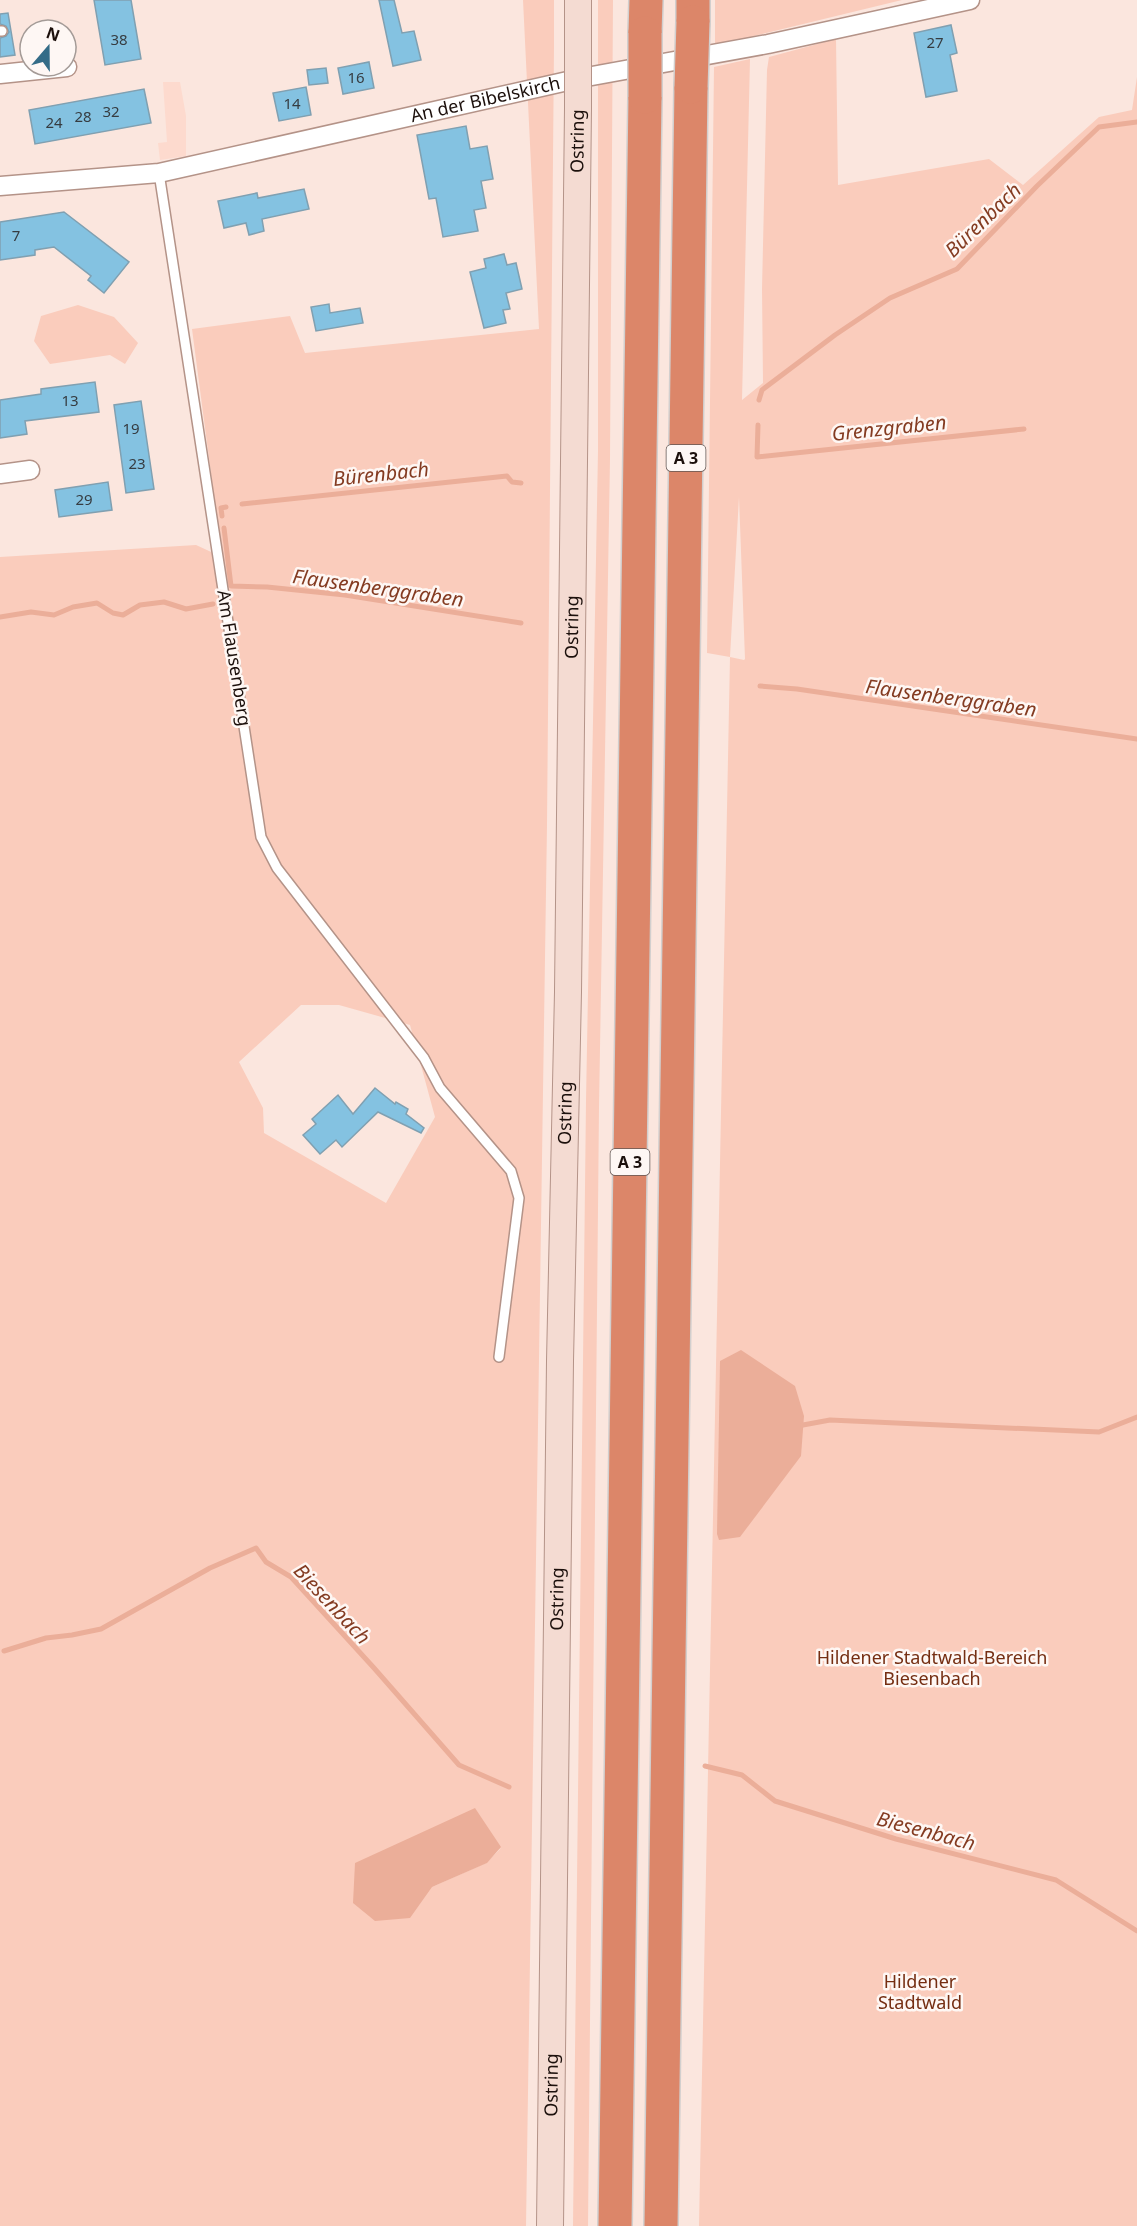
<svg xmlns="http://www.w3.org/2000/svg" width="1137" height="2226" font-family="'Noto Sans',sans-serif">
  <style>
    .built { fill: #fddace }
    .green { fill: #faccbc; fill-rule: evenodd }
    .water { fill: #ebae99 }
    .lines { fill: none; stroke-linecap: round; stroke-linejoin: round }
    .stream { stroke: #ebae99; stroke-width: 5 }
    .building { fill: #84c2e1; stroke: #80a0b1; stroke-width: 1.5 }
    .service-casing { stroke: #b49388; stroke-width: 12 }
    .minor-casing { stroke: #b49388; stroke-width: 21 }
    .secondary-casing { stroke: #b49388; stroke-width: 28 }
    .motorway-casing { stroke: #d2cfce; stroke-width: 36 }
    .service { stroke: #fff; stroke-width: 9 }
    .minor { stroke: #fff; stroke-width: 18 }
    .secondary { stroke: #f4dbd2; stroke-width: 26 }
    .motorway { stroke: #dc8669; stroke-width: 33 }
    .secondary-bridge-casing { stroke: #b49388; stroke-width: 28; stroke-linecap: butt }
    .motorway-bridge-casing { stroke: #d2cfce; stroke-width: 36; stroke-linecap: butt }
    .secondary-bridge { stroke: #f4dbd2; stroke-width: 26 }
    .motorway-bridge { stroke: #dc8669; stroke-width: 33 }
    .labels { text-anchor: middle; stroke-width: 5; stroke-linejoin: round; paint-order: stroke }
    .number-label { font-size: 15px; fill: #363c41 }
    .shield { fill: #fef7f4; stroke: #605552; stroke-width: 1.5 }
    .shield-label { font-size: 16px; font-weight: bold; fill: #1c100c }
    .street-label { font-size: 18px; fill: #1c100c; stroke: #fef7f4 }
    .park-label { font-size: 18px; fill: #752e12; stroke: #fef7f4 }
    .water-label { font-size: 20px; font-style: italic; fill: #843b21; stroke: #fef7f4 }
  </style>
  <rect width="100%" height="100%" fill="#fbe6de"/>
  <!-- built -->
  <polygon class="built" points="163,82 180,82 186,116 186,156 160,160 158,143 167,142"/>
  <!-- green -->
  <g class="green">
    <path d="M523,0H554V47L547,825L526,2226H0V557L196,545L222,557L192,329L290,316L305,353L539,329ZM301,1005H339L410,1025L435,1117L386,1203L264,1133L263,1108L239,1062ZM501,1848L486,1863L432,1887Z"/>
    <polygon points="598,0 613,0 610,459 599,1107 588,2226 573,2226 586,1101 598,451"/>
    <polygon points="715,0 902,0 754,36 740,43 715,46"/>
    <path d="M836,39L838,185L989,159L1023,185L1099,117L1132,110L1137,77V2226H699L730,657L707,653L714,67L750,59L742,400L763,383L762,289L767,70L769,57ZM739,497L745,659L744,660L730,657Z"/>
    <polygon points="78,305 114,317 138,343 125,364 110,355 50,364 34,341 41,316"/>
  </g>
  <!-- water -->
  <g class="water">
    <polygon points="741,1350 795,1386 804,1416 801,1456 740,1537 719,1540 717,1534 720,1361"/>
    <polygon points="475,1808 501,1847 487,1863 432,1887 410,1918 375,1921 353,1903 355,1863"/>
  </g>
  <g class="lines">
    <!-- stream -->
    <g class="stream">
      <polyline points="759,400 762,390 835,335 890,298 957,269 1037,186 1099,127 1137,122"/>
      <polyline points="758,425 757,457 1024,429"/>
      <polyline points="242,504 507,476 512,482 521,483"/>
      <polyline points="222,516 221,508 226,507"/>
      <polyline points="224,528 231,586 267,587 345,595 521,623"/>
      <polyline points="0,617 31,612 54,615 73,607 97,603 113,613 123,615 140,605 164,602 186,609 213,604"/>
      <polyline points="760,686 797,689 1137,739"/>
      <polyline points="803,1425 830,1420 1099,1432 1137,1417"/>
      <polyline points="4,1651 46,1638 72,1635 101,1629 210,1568 256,1548 266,1562 291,1577 374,1668 459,1765 509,1787"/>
      <polyline points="705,1766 742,1775 775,1801 896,1839 1056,1880 1137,1931"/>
    </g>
  </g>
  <!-- building -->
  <g class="building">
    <polygon points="94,0 131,0 141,59 105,65"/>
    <polygon points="379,0 394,0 402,33 414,31 421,60 393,66"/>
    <polygon points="8,13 15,55 0,57 0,38 6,36 9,32 6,26 0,24 0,14"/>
    <polygon points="951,25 957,53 950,55 957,91 926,97 914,33"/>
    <polygon points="369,62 374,88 343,94 338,68"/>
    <polygon points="326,68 328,83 309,85 307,70"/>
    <polygon points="306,87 311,115 279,121 273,93"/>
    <polygon points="144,89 151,123 35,144 29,110"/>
    <polygon points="466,126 470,149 487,146 493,179 481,181 486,208 474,210 478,231 443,237 436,198 429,199 417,135"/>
    <polygon points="304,189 309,209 262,219 264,231 249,235 246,223 224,228 218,201 257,193 258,198"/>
    <polygon points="64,212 129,262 104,293 88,280 91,276 54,247 35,250 35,255 0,260 0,222"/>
    <polygon points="504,254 507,265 516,263 522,289 506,293 510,309 503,310 506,323 484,328 470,272 486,268 484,259"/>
    <polygon points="329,304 330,313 360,308 363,323 316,331 311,307"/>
    <polygon points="95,382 99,412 25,421 27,434 0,438 0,400 41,394 41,389"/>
    <polygon points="141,401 154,489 126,493 114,405"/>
    <polygon points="108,482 112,510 59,517 55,490"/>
    <polygon points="375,1088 395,1104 396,1102 408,1109 406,1114 424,1128 421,1133 378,1112 342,1147 336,1140 320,1154 303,1135 316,1124 312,1119 338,1095 353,1114"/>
  </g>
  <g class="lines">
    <!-- service casing -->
    <g class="service-casing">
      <g id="service">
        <polyline points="0,31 2,31"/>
        <polyline points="159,173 261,837 277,868 424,1058 440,1088 511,1171 519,1198 499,1357"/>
      </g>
    </g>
    <!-- minor casing -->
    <g class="minor-casing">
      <g id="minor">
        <polyline points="0,74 67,67"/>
        <path id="s1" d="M0,186L159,173L581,78L768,44L970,0"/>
        <polyline points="0,474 30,470"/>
      </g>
    </g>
    <!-- secondary casing -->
    <g class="secondary-casing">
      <g id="secondary">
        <polyline points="578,0 578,44"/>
        <path id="s2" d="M550,2226L560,1361L568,992L578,108"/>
      </g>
    </g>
    <!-- motorway casing -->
    <g class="motorway-casing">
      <g id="motorway">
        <polyline points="693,22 693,0"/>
        <polyline points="645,33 646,0"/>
        <polyline points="615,2226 645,97"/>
        <polyline points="661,2226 691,87"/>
      </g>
    </g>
    <!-- service -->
    <use href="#service" class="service"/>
    <!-- minor -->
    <use href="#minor" class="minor"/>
    <!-- secondary -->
    <use href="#secondary" class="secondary"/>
    <!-- motorway -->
    <use href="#motorway" class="motorway"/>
    <!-- secondary-bridge casing -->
    <g class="secondary-bridge-casing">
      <polyline id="secondary-bridge" points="578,108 578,44"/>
    </g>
    <!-- motorway-bridge casing -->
    <g class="motorway-bridge-casing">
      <g id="motorway-bridge">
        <polyline points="645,33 645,97"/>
        <polyline points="691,87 693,22"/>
      </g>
    </g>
    <!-- secondary-bridge -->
    <use href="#secondary-bridge" class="secondary-bridge"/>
    <!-- motorway-bridge -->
    <use href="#motorway-bridge" class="motorway-bridge"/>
  </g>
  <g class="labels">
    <!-- number labels -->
    <g class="number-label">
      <text x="119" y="45">38</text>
      <text x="935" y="48">27</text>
      <text x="356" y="83">16</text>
      <text x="292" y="109">14</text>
      <text x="111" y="117">32</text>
      <text x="83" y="122">28</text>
      <text x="54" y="128">24</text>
      <text x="16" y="241">7</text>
      <text x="70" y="406">13</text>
      <text x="131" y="434">19</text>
      <text x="137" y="469">23</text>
      <text x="84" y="505">29</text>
    </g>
    <!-- shield labels -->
    <g class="shield">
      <rect x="666.5" y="445" width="39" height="26" rx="4.5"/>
      <rect x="610.5" y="1149" width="39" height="26" rx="4.5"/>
    </g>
    <g class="shield-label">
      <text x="686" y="464">A 3</text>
      <text x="630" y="1168">A 3</text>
    </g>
    <!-- street labels -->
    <g class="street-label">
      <text dy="6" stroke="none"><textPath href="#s1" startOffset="494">An der Bibelskirch</textPath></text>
      <text dy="6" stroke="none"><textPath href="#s2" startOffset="2085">Ostring</textPath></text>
      <text dy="6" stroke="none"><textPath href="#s2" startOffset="1599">Ostring</textPath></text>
      <text transform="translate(234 658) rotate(81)" y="6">Am Flausenberg</text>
      <text dy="6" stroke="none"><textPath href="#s2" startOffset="1113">Ostring</textPath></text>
      <text dy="6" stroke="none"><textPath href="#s2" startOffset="627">Ostring</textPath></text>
      <text dy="6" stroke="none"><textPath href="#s2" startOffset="141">Ostring</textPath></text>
    </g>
    <!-- park labels -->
    <g class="park-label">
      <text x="932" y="1664">Hildener Stadtwald-Bereich<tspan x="932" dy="21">Biesenbach</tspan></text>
      <text x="920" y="1988">Hildener<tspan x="920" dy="21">Stadtwald</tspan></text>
    </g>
    <!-- water labels -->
    <g class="water-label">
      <text transform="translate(983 220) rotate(-44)" y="7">Bürenbach</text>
      <text transform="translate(889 428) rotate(-6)" y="7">Grenzgraben</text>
      <text transform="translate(381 474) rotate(-6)" y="7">Bürenbach</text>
      <text transform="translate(378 588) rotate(8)" y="7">Flausenberggraben</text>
      <text transform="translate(951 698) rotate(8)" y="7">Flausenberggraben</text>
      <text transform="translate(332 1604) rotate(47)" y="7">Biesenbach</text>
      <text transform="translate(926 1831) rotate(15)" y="7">Biesenbach</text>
    </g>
  </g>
  <!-- north arrow -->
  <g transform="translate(48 48) rotate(20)"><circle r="28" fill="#fef7f4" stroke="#a49b97" stroke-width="1.5"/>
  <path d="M0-4.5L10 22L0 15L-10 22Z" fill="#346c87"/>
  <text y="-9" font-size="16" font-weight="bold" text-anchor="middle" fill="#1c100c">N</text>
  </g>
</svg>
